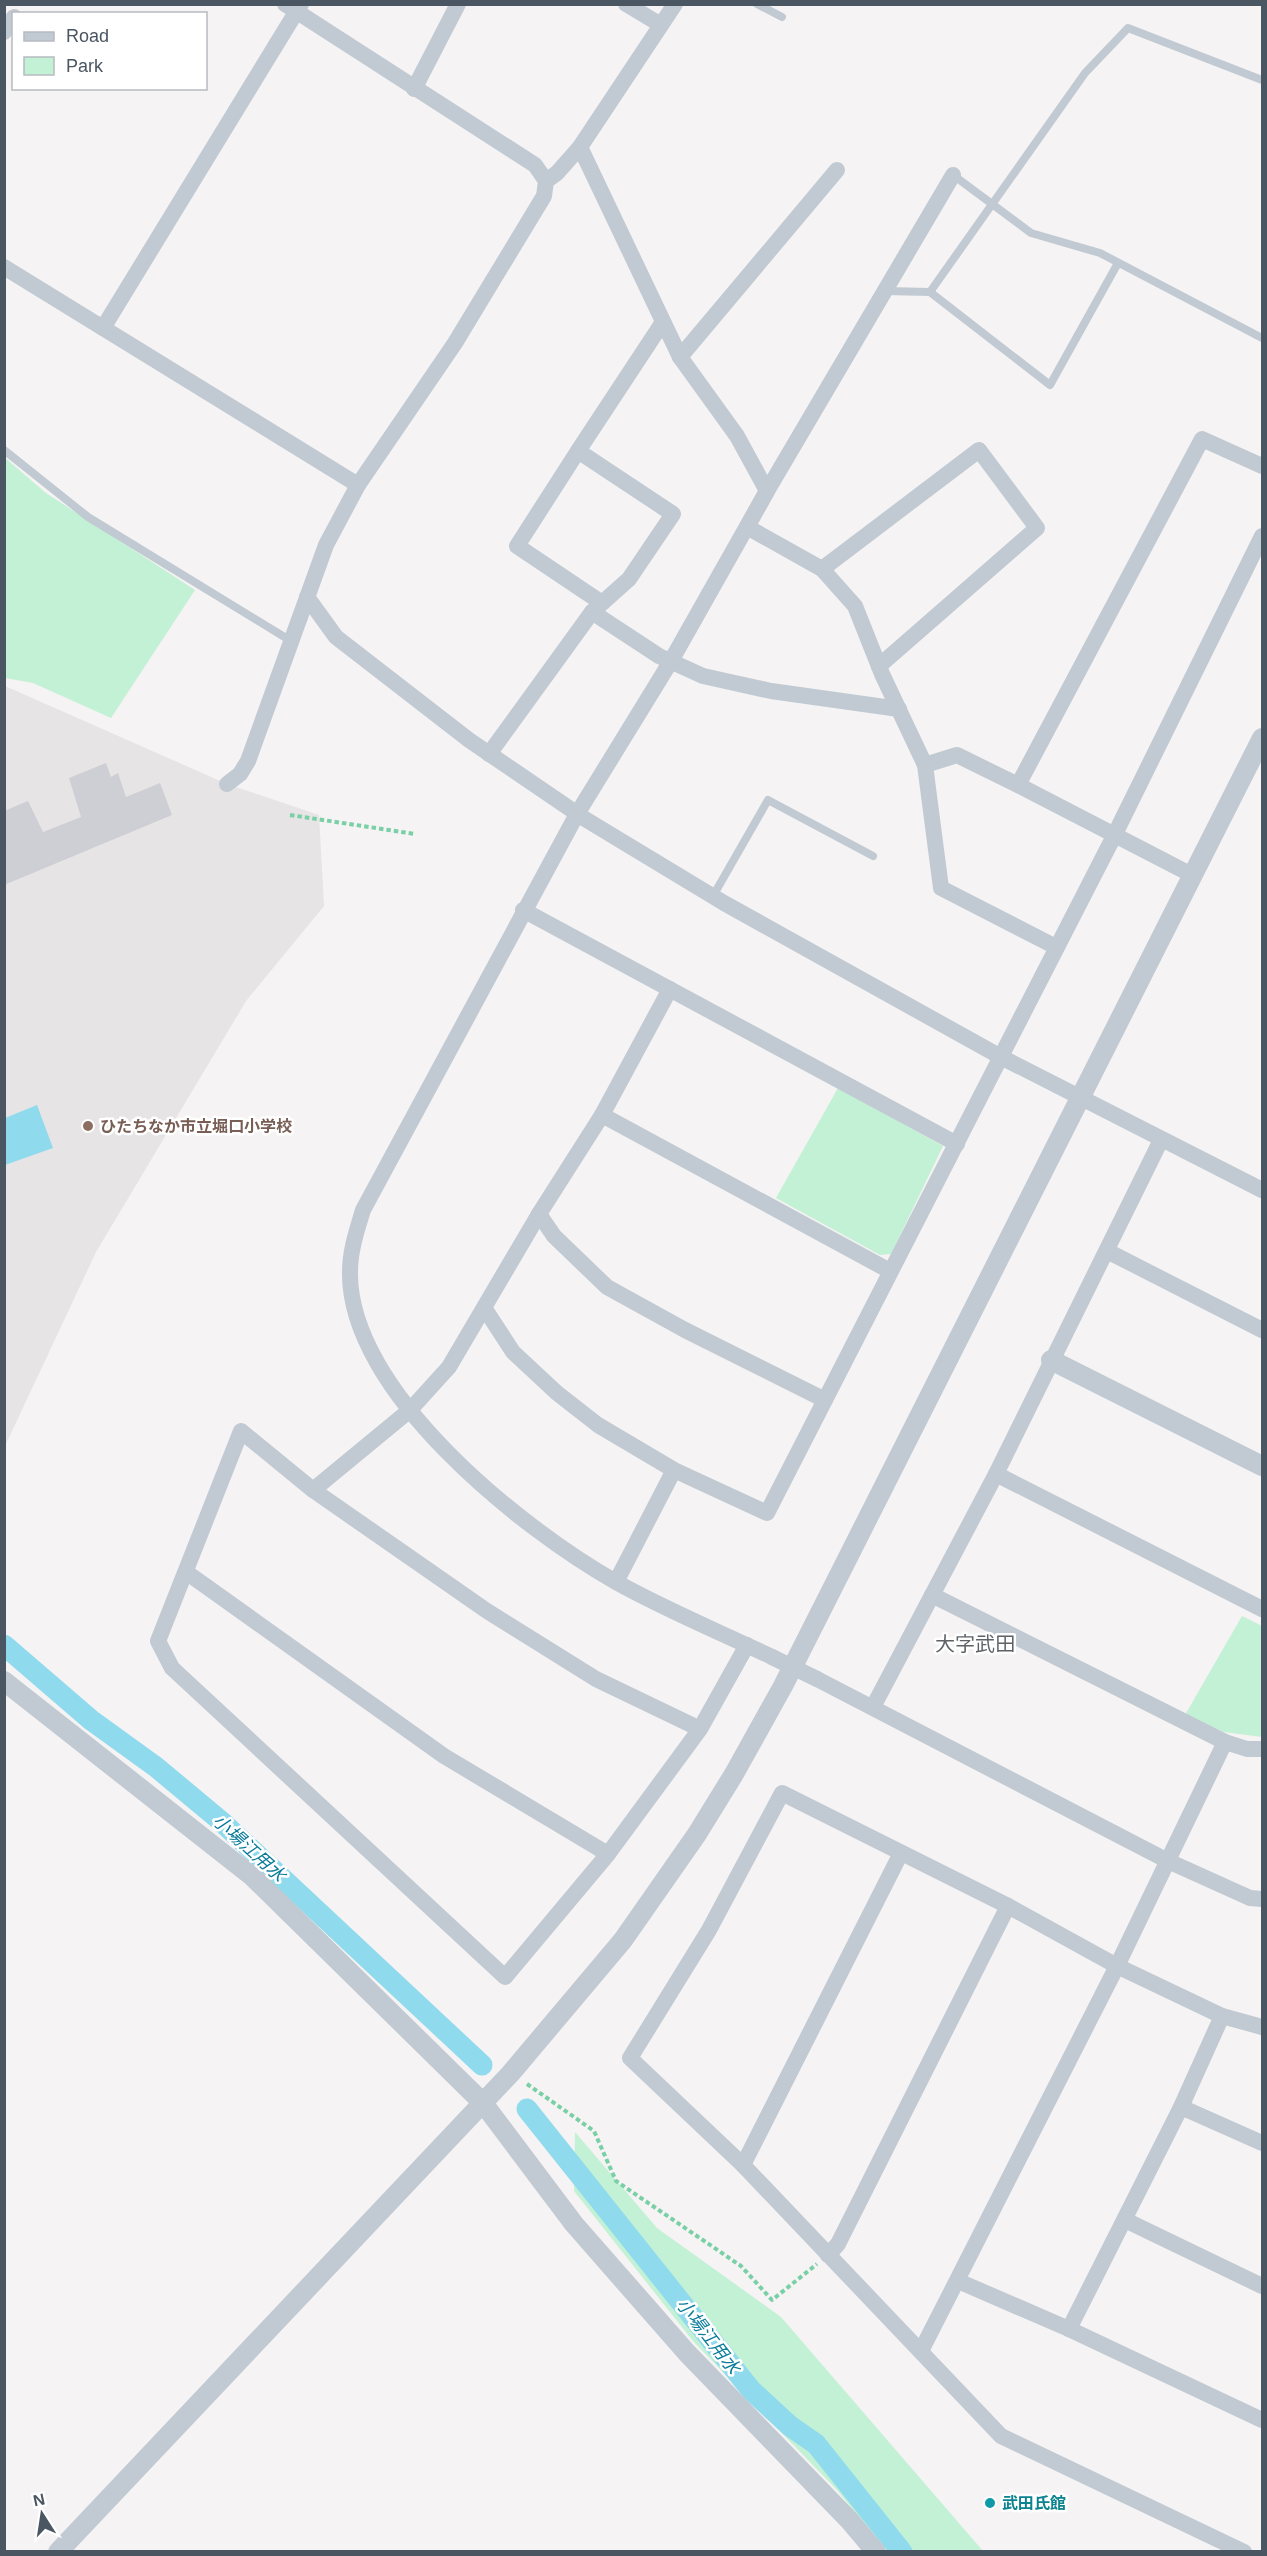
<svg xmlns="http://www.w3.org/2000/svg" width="1267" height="2556" font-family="Arial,'Noto Sans JP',sans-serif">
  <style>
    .education { fill: #e6e4e5 }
    .green { fill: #c3f1d5 }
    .water { fill: #90daee }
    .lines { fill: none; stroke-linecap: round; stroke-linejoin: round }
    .canal { stroke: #90daee; stroke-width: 21 }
    .building { fill: #cdcfd5 }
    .path { stroke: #7ad0a6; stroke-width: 4; stroke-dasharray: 4.5 3; stroke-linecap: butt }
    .service { stroke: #c1cad2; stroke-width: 8 }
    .minor { stroke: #c1cad2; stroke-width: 16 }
    .tertiary { stroke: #c1cad2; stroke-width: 20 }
    .minor-bridge { stroke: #c1cad2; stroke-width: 16 }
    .education-dot { fill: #8d6e63; stroke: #fff; stroke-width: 2 }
    .culture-dot { fill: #0f9aa8; stroke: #fff; stroke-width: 2 }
    .labels { text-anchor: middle; stroke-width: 5; stroke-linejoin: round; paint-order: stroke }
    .education-label { font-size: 16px; font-weight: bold; fill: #785e54; stroke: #fff; text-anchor: start }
    .culture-label { font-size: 16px; font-weight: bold; fill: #0d838f; stroke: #fff; text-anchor: start }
    .water-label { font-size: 18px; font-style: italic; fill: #0c7c9b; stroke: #fff }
    .quarter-label { font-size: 20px; fill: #5f6368; stroke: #fff }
  </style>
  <rect width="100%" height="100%" fill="#f5f3f3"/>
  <!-- education -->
  <polygon class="education" points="5,686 227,784 319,815 324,906 246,1001 96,1252 5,1446"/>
  <!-- green -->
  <g class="green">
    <polygon points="4,457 46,493 195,590 111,718 33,683 5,678"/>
    <polygon points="838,1088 943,1146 891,1254 880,1255 776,1198"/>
    <polygon points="1242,1616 1262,1626 1262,1737 1224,1732 1185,1715"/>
    <polygon points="575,2132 657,2228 781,2317 983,2551 886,2551 837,2490 693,2341 574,2191"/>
  </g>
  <!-- water -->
  <polygon class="water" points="37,1105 53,1148 5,1165 5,1118"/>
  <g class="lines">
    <!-- canal -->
    <g class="canal">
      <polyline points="4,1645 91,1720 156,1767 222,1822 482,2065"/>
      <polyline points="527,2109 751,2390 790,2426 816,2444 902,2552"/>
    </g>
  </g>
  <!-- building -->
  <polygon class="building" points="106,763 111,777 118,773 126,797 160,783 172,815 4,885 4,811 28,801 43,832 81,817 69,778"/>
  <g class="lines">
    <!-- path -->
    <g class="path">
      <polyline points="290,815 415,834"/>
      <polyline points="527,2084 594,2131 616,2181 741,2266 772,2300 817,2264"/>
    </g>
    <!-- service -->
    <g class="service">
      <polyline points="757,4 782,17"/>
      <polyline points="953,175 1031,233 1100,253 1262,338"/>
      <polyline points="885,291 930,292 1050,385 1118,263"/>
      <polyline points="930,292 1085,73 1128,28 1262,80"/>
      <polyline points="4,450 88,517 291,641"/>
      <polyline points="713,896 768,800 873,856"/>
    </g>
    <!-- minor -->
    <g class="minor">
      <polyline points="626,4 661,25"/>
      <polyline points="4,32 14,17"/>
      <polyline points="414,89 458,4"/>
      <polyline points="580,147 680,357 737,436 767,491 747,527 822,569 855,606 882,674 925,765 941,888 1056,947"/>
      <polyline points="546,181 557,173 580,147 675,4"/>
      <polyline points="4,267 358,485"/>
      <polyline points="103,328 301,4"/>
      <polyline points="680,357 837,170"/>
      <polyline points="578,451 663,322"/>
      <polyline points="822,569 979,450 1037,528 879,666"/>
      <polyline points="307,597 336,637 469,740 585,819 724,903 1001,1057 1262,1190"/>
      <polyline points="592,612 659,656 703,676 771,691 899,709"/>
      <polyline points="489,754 592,612 629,579 673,514 578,451 517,546 602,603"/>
      <polyline points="925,765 957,755 1018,785 1192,875"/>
      <polyline points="227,784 240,774 248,761 326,545 358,485 455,343 544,196 546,181 535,165 285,4"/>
      <polyline points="1018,785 1202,439 1262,466"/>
      <polyline points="523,910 957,1144"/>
      <polyline points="602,1115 890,1271"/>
      <polyline points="539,1214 554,1236 607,1287 685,1330 825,1400"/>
      <polyline points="1107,1251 1262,1330"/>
      <polyline points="485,1309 513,1352 557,1393 598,1425 674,1470 767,1513 1114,836 1262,536"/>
      <polyline points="996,1474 1262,1609"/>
      <polyline points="313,1490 410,1410 449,1367 539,1214 602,1115 670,989"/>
      <polyline points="186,1572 444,1756 608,1854"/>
      <polyline points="616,1582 674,1470"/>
      <polyline points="932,1595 1225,1742 1247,1749 1262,1749"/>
      <path d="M772,1657C720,1632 666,1610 616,1582C522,1529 348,1391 350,1272C350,1250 357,1230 363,1210L577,814L671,661L767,491L953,175"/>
      <polyline points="817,1679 1168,1861 1250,1898 1262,1899"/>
      <polyline points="873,1707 996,1474 1161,1140"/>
      <polyline points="700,1729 596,1679 487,1611 313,1490 241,1431 158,1641 172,1668 505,1977 608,1854 700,1729 747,1645"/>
      <polyline points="1181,2107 1262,2143"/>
      <polyline points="743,2165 901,1853"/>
      <polyline points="1125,2220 1262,2286"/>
      <polyline points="828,2255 838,2244 1008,1906"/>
      <polyline points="958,2281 1069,2329 1262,2420"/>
      <polyline points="1069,2329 1181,2107 1222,2016"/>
      <polyline points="921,2351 1117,1966 1225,1742"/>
      <polyline points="1244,2552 1001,2436 743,2165 630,2058 709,1930 782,1793 1008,1906 1117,1966 1222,2016 1262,2027"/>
    </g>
    <!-- tertiary -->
    <g class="tertiary">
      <polyline points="1051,1360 1262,1466"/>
      <polyline points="4,1681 253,1877 483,2103 574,2224 687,2353 850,2521 876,2552"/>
      <polyline points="58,2552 511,2073 623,1940 697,1834 734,1774 783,1686 1262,738"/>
    </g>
    <!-- minor-bridge -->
    <polyline class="minor-bridge" points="772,1657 817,1679"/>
  </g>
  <!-- markers -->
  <circle class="education-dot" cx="88" cy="1126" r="6"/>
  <circle class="culture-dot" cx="990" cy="2503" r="6"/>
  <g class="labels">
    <!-- education labels -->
    <g class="education-label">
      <text x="100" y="1132">ひたちなか市立堀口小学校</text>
    </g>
    <!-- culture labels -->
    <g class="culture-label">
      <text x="1002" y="2509">武田氏館</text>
    </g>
    <!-- water labels -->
    <g class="water-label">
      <text transform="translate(249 1848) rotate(42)" y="6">小場江用水</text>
      <text transform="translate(708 2336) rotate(52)" y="6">小場江用水</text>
    </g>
    <!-- quarter labels -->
    <g class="quarter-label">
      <text x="975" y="1651">大字武田</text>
    </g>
  </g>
  <!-- border -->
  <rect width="1267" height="2556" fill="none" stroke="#4a5661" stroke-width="12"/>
  <!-- legend -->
  <rect x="12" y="12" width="195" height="78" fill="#ffffff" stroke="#b7bbc0" stroke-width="1.5"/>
  <rect x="24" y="32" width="30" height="9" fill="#c1cad2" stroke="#b7bbc0" stroke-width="1.5"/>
  <text x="66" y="42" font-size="18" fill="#4a5661">Road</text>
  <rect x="24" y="57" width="30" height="18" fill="#c3f1d5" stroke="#b7bbc0" stroke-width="1.5"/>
  <text x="66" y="72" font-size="18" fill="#4a5661">Park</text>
  <!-- north arrow -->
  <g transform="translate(42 2514) rotate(348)" stroke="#ffffff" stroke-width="4.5" paint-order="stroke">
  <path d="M0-4.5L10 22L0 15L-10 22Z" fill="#4a5661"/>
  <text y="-9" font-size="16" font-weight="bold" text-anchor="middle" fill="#4a5661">N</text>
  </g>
</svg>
